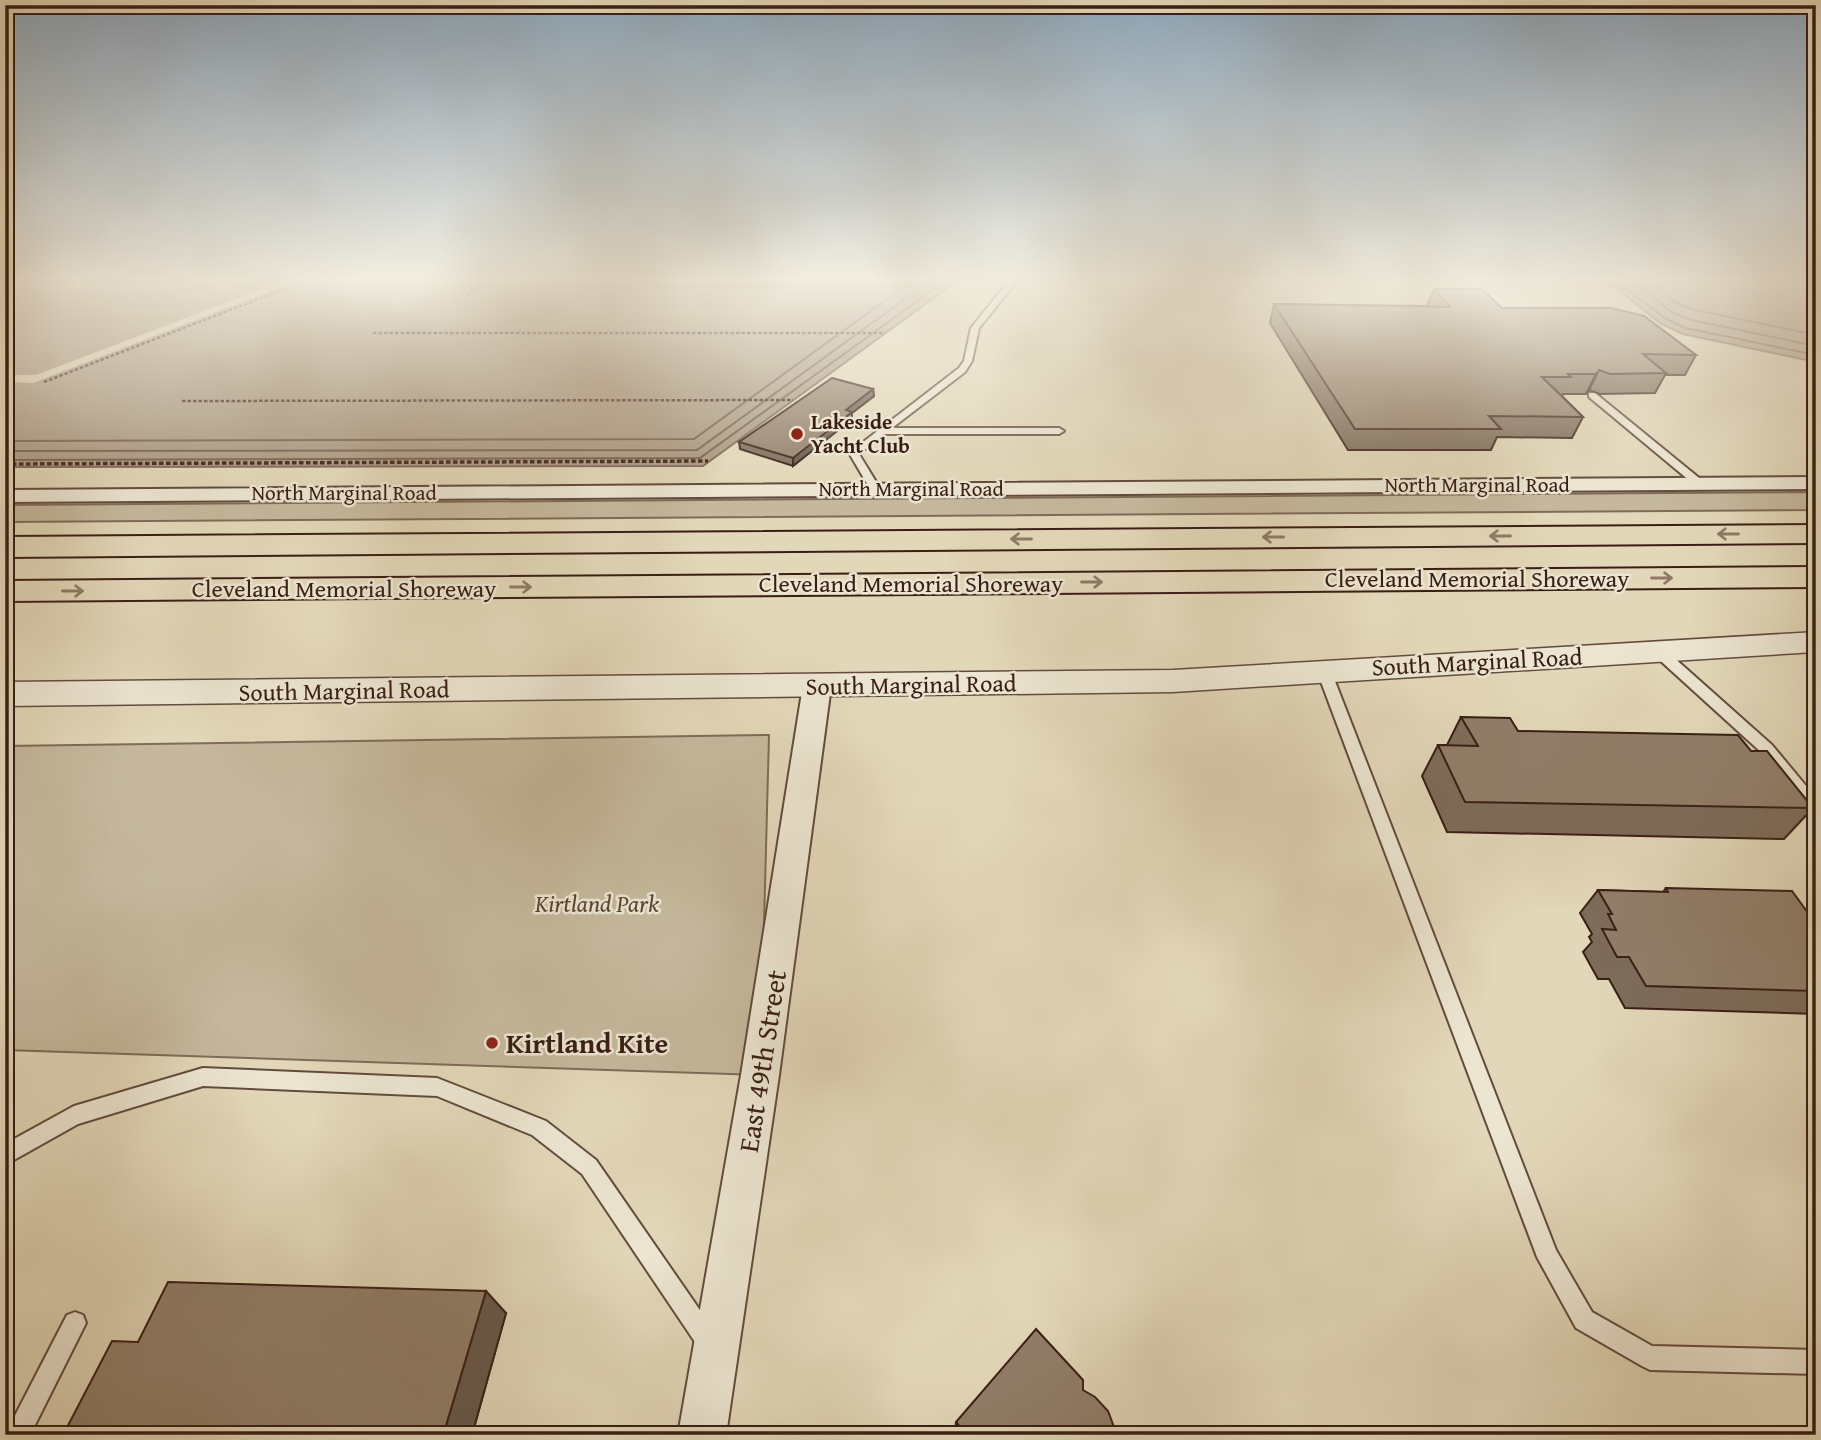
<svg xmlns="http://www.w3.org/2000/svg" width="1821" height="1440" font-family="'Gentium Book Plus',serif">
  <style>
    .green { fill: #c5b89c; stroke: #7f6b58; stroke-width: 2 }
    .water { fill: #a99880; stroke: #7c6755; stroke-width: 2 }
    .pier { fill: #e2d7b8 }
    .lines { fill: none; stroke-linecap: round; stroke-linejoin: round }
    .shore { stroke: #715b4a; stroke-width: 2 }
    .service-casing { stroke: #634c3d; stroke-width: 4 }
    .minor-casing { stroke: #634c3d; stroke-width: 4 }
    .tertiary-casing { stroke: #634c3d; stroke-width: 3 }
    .motorway-casing { stroke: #391e14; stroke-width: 4 }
    .path-far1 { stroke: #391e14; stroke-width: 2.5; stroke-dasharray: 3.5 2; stroke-linecap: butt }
    .path { stroke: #391e14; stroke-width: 3.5; stroke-dasharray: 4.5 2.5; stroke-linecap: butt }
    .service { fill: #ece5d1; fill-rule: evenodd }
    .minor { fill: #ece5d1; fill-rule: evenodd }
    .tertiary { fill: #ece5d1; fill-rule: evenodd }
    .motorway { fill: #e2d7b8; fill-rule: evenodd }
    .wall { fill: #7d6c5a; stroke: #391e14; stroke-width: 2 }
    .shaded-wall { fill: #66584a; stroke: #391e14; stroke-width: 2 }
    .building { fill: #917e69; stroke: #391e14; stroke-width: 2 }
    .oneway { stroke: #8e7a66 }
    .poi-dot { fill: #8f2418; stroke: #ece5d1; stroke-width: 2.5 }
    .labels { text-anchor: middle; stroke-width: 5; stroke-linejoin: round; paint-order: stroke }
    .far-poi-label { font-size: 21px; font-weight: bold; fill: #391e14; stroke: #ece5d1; text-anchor: start }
    .far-street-label { font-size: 21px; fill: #391e14; stroke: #ece5d1 }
    .street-label { font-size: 24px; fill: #391e14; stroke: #ece5d1 }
    .park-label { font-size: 24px; font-style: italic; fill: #5c4436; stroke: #ece5d1 }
    .near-poi-label { font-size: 28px; font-weight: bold; fill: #391e14; stroke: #ece5d1; text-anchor: start }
    .near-street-label { font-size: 28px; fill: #391e14; stroke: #ece5d1 }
  </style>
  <rect width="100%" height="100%" fill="#e2d7b8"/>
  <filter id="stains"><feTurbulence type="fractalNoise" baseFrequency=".00286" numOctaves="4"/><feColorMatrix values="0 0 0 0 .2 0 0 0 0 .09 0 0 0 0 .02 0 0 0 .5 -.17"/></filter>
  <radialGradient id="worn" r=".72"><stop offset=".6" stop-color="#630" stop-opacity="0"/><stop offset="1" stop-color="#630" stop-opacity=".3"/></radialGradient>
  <!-- green -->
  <g class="green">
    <polygon points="1816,492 1816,510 5,522 5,505"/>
    <polygon points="769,735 760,1075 5,1050 5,746"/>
  </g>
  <!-- water -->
  <g class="water">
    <polygon points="5,281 957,281 703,466 5,467"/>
    <polygon points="1603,281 1816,281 1816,362 1683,334 1661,324 1620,291"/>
  </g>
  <!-- pier -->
  <polygon class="pier" points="283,281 296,281 33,383 5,382 5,375 36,375"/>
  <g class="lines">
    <!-- shore -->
    <g class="shore">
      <polyline points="1616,281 1665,318 1685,328 1816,355"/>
      <polyline points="1632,281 1670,311 1687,319 1816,346"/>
      <polyline points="1648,281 1675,302 1691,309 1816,335"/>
      <polyline points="5,441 694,439 912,281"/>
      <polyline points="5,451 697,450 930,281"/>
      <polyline points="5,460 700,458 945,281"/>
    </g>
    <!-- service casing -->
    <g class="service-casing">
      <g id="service">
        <polygon points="1009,281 1017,281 979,328 972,361 965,372 892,428 1059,428 1064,431 1059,434 884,434 859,454 881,490 880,492 872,492 849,453 959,368 964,361 971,328"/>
        <polygon points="1589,393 1595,393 1704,482 1704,486 1696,486 1589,397"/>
        <polygon points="1658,647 1663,648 1772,745 1816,798 1816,815 1811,813 1762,753 1653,654 1651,651 1653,648"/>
        <polygon points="1324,667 1331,671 1556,1250 1592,1312 1652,1346 1816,1350 1816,1374 1650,1370 1642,1366 1576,1328 1537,1257 1317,671"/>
        <polygon points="203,1068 437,1078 546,1121 596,1160 715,1332 718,1340 715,1348 707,1351 699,1348 582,1174 532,1135 437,1096 203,1086 78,1124 5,1165 5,1144 74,1106"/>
        <polygon points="75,1312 83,1315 86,1323 30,1435 5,1435 67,1315"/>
      </g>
    </g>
    <!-- minor casing -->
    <g class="minor-casing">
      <g id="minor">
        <polygon points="1816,477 1816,489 5,502 5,490"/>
        <polygon points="817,677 827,680 831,686 779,1075 726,1435 678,1435 741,1075 803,686 807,680"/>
      </g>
    </g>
    <!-- tertiary casing -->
    <g class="tertiary-casing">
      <polygon id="tertiary" points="1816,632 1816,652 1173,692 5,706 5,682 1173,670"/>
    </g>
    <!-- motorway casing -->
    <g class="motorway-casing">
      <g id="motorway">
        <polygon points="1816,525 1816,543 5,557 5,537"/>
        <polygon points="1816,567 1816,587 5,601 5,581"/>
      </g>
    </g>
    <!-- path-far1 -->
    <g class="path-far1">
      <polyline points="475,285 950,286"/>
      <polyline points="468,295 479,281"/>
      <polyline points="373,333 885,333"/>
      <polyline points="44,382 305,281"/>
      <polyline points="182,401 793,400"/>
    </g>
    <!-- path -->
    <polyline class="path" points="5,464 708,461"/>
    <!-- service -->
    <use href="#service" class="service"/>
    <!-- minor -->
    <use href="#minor" class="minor"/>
    <!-- tertiary -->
    <use href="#tertiary" class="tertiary"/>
    <!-- motorway -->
    <use href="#motorway" class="motorway"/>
  </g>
  <!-- wall -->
  <g class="wall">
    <polygon points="1434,289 1502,308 1696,355 1685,375 1665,375 1655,393 1600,394 1589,390 1586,394 1563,394 1562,396 1583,417 1572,438 1497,437 1491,450 1348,450 1270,323 1274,304 1427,306"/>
    <polygon points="873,389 874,396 852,413 852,419 793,466 740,449 739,442"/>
    <polygon points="1461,717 1518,731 1751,751 1813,808 1784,839 1447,832 1422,776 1438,745 1447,745"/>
    <polygon points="1666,888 1816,924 1816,1014 1625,1008 1609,979 1598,979 1583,952 1592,942 1589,937 1592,934 1580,913 1598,890 1663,892"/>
    <polygon points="506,1313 472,1435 63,1435 138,1342"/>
    <polygon points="1083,1390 1117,1435 955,1435 956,1422"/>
  </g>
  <!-- shaded-wall -->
  <g class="shaded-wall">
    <polygon points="1599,370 1589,390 1586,394 1596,374"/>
    <polygon points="873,389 874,396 852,413 852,419 793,466 793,458 846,410"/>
    <polygon points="486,1291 506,1313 472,1435 454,1435 445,1429"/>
    <polygon points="391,1427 403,1435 388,1435"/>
  </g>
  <!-- building -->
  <g class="building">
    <polygon points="1434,289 1482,289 1502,308 1611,308 1644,316 1696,355 1643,354 1666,373 1610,374 1599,370 1596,374 1568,374 1571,377 1542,377 1583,417 1489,416 1501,429 1355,429 1274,304 1450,307"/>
    <polygon points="832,378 873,389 846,410 852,412 793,458 739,442"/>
    <polygon points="1461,717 1510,718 1518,731 1738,735 1751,751 1767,751 1813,808 1465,802 1438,745 1478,746"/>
    <polygon points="1666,888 1792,891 1816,924 1816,991 1646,986 1629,957 1617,957 1602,929 1616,930 1608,914 1612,914 1598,890 1668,892"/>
    <polygon points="168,1282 486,1291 445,1429 391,1427 388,1435 63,1435 112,1341 138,1342"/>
    <polygon points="1036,1329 1083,1380 1083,1390 1095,1397 1108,1411 1117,1435 967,1435 956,1422"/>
  </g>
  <!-- one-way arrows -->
  <defs><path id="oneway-shaft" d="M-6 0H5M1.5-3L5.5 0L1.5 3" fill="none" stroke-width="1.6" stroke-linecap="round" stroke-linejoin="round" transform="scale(1.75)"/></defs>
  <g class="oneway">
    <use href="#oneway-shaft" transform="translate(1728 534) rotate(180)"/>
    <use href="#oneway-shaft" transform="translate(1500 536) rotate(180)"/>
    <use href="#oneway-shaft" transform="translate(1273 537) rotate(180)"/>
    <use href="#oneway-shaft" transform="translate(1021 539) rotate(180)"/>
    <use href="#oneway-shaft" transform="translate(1662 578)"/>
    <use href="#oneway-shaft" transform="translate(1092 582)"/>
    <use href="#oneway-shaft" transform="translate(521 587)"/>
    <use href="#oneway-shaft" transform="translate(73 591)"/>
  </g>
  <!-- sky -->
  <linearGradient id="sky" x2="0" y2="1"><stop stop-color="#8fa9be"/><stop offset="0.58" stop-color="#f2eddf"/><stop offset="1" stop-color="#f2eddf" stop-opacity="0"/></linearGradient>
  <rect width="1821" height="482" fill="url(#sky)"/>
  <!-- markers -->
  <g class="poi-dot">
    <circle cx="797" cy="434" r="7"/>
    <circle cx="492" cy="1043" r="7"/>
  </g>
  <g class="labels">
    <!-- far-poi labels -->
    <g class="far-poi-label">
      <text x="811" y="429">Lakeside<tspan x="811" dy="24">Yacht Club</tspan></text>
    </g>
    <!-- far-street labels -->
    <g class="far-street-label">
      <text x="1477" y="492">North Marginal Road</text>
      <text x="911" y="496">North Marginal Road</text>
      <text x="344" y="500">North Marginal Road</text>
    </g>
    <!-- street labels -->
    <g class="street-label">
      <text x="1477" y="587">Cleveland Memorial Shoreway</text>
      <text x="911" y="592">Cleveland Memorial Shoreway</text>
      <text x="344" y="597">Cleveland Memorial Shoreway</text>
      <text transform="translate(1477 662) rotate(-3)" y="8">South Marginal Road</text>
      <text transform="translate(911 685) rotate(-1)" y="8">South Marginal Road</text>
      <text transform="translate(344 691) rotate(-1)" y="8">South Marginal Road</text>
    </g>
    <!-- park labels -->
    <g class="park-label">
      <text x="597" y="912">Kirtland Park</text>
    </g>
    <!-- near-poi labels -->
    <g class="near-poi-label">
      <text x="506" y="1053">Kirtland Kite</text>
    </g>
    <!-- near-street labels -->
    <g class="near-street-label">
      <text transform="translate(762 1061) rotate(-81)" y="10">East 49th Street</text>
    </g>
  </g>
  <!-- margin -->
  <rect width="1821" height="1440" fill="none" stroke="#e2d7b8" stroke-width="28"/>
  <rect x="7" y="7" width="1807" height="1426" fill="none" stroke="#391e14" stroke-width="3.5"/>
  <rect x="14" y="14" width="1793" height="1412" fill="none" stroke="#391e14" stroke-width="2"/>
  <rect width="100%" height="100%" filter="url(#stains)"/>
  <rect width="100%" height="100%" fill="url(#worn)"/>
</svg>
